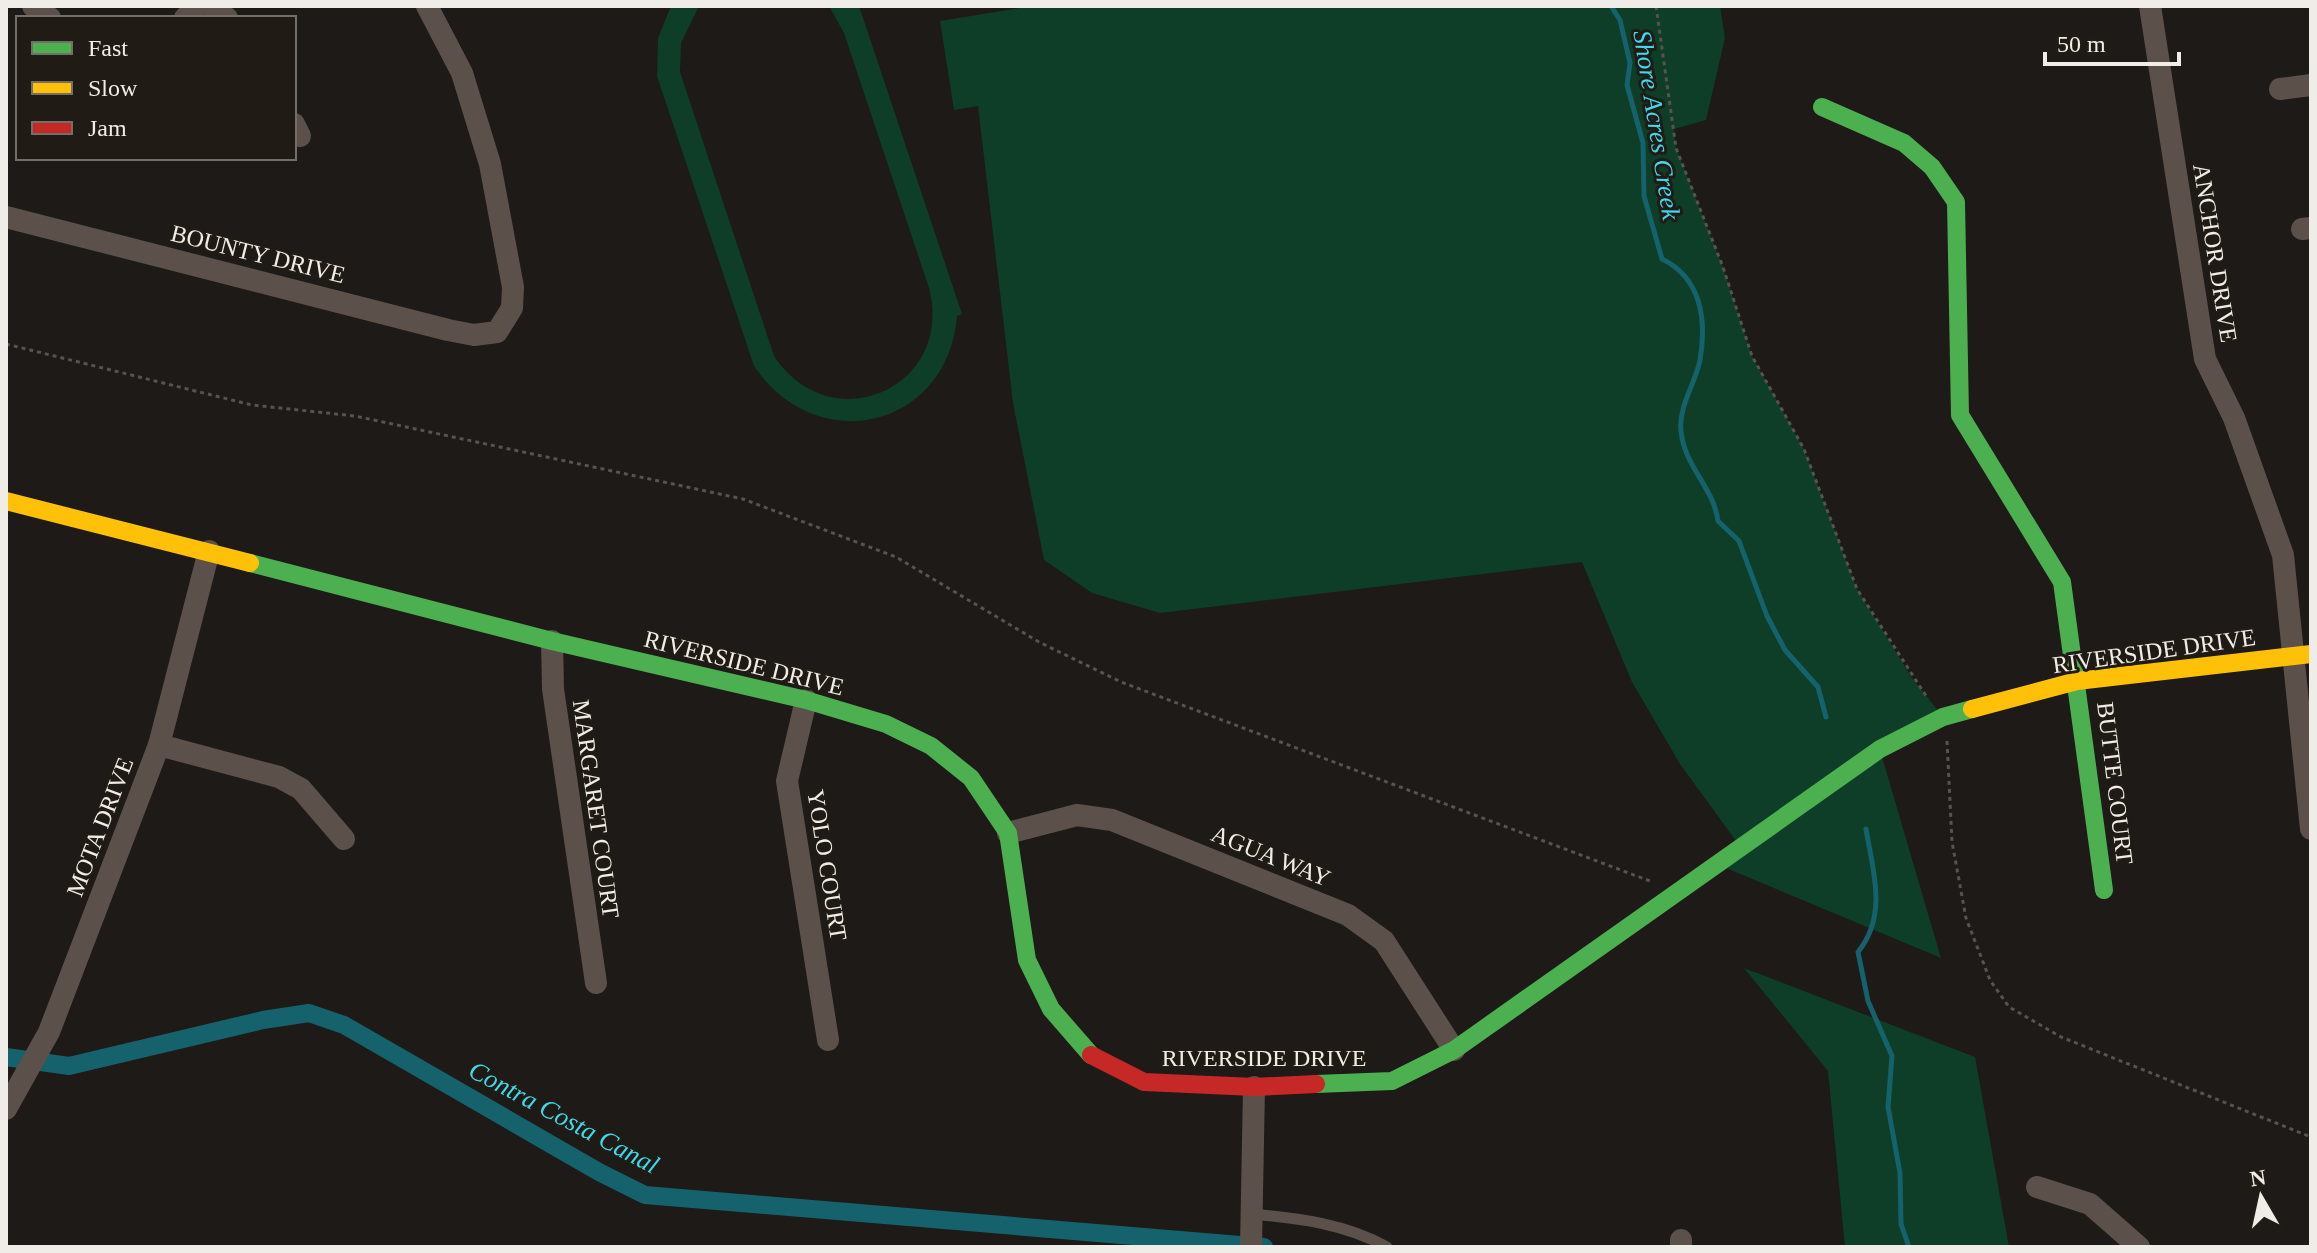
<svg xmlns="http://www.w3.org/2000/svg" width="2317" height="1253" font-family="'Times New Roman',serif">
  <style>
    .green { fill: #0e3e27 }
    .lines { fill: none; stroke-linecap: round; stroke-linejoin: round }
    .stream { stroke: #15626c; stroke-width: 5 }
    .canal { stroke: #15626c; stroke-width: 18 }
    .path { stroke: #59524e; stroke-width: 3; stroke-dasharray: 4 4; stroke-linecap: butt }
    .lane { stroke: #5c504a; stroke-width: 11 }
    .street { stroke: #5c504a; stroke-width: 22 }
    .fast { stroke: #4caf50; stroke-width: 18 }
    .slow { stroke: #ffc107; stroke-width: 18 }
    .jam { stroke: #c62828; stroke-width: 18 }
    .labels { text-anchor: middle; stroke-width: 6; stroke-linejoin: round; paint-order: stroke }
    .street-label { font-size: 24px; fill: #f0ece7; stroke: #201b14 }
    .water-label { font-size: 26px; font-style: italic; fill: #3ed9ed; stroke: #201b14 }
  </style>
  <rect width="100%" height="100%" fill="#1d1a17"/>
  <!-- green -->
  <g class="green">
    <path d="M671,6H699L681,43L680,72L774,356C831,442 955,388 929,288L844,33L829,6H859L962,314L957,316C948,429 816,459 754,366L657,76L658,38Z"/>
    <polygon points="1031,6 1720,6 1725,38 1706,120 1674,129 1676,148 1723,267 1752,356 1804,449 1857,589 1912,678 1943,717 1880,750 1941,958 1714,863 1739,845 1680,764 1632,682 1582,562 1160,613 1092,593 1044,560 1013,403 978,106 954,110 940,21"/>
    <polygon points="1744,968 1975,1057 2009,1247 1845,1247 1828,1071"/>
  </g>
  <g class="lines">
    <!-- stream -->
    <g class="stream">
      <path d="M1611,6L1620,20L1630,63L1627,85L1643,143L1644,196L1662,259C1701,278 1707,319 1700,360C1696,382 1678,407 1681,431C1684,466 1714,488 1718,521L1739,541L1767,616L1785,650L1818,687L1826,717"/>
      <path d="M1866,829C1873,871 1888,915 1858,952L1868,1001L1892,1056L1888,1107L1900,1173L1901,1224L1909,1247"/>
    </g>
    <!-- canal -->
    <polyline class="canal" points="6,1057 69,1066 263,1020 309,1013 344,1025 599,1172 645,1195 1264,1247"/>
    <!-- path -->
    <g class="path">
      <polyline points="1656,6 1676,148 1723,267 1752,356 1804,449 1857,589 1928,699"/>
      <polyline points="6,344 252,405 355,416 743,499 896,557 1039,642 1121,682 1650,881"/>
      <polyline points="1947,741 1952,842 1966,918 1990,980 2009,1007 2061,1037 2311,1137"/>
    </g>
    <!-- lane -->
    <path class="lane" d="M1251,1214C1298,1218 1346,1224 1387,1247"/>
    <!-- street -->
    <g class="street">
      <polyline points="33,6 50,18"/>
      <polyline points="211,6 227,18"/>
      <polyline points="2150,6 2205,359 2234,418 2283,555 2311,829"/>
      <polyline points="185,18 197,6"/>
      <polyline points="2280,89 2311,85"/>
      <polyline points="294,124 300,136"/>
      <polyline points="6,217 448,330 474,335 497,332 512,308 513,287 490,164 462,73 427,6"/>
      <polyline points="2302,229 2311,228"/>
      <polyline points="552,641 553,689 596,983"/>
      <polyline points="806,700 787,781 828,1040"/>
      <polyline points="159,745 279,777 301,789 344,839"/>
      <polyline points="1008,833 1077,815 1112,820 1348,915 1384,941 1454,1050"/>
      <polyline points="6,1109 49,1032 159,745 209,551"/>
      <polyline points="2037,1187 2090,1204 2139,1247"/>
      <polyline points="1681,1240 1681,1247"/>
      <polyline points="1251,1247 1254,1087"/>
    </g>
    <!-- fast -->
    <g class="fast">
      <polyline points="1822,107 1904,143 1932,167 1956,202 1960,415 2062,582 2104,890"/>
      <polyline points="250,563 552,641 806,700 886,724 931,746 971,778 1008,833 1027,960 1051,1009 1091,1055"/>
      <polyline points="1316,1084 1392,1081 1454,1050 1880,749 1943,717 1972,709"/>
    </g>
    <!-- slow -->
    <g class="slow">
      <polyline points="6,501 250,563"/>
      <polyline points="1972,709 2077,681 2311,654"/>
    </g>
    <!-- jam -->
    <polyline class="jam" points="1091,1055 1144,1082 1254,1087 1316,1084"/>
  </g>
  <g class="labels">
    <!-- street labels -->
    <g class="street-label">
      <text transform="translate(2215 253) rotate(81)" y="8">ANCHOR DRIVE</text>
      <text transform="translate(258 254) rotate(14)" y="8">BOUNTY DRIVE</text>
      <text transform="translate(2154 651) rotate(-8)" y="8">RIVERSIDE DRIVE</text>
      <text transform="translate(744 663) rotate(14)" y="8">RIVERSIDE DRIVE</text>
      <text transform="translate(2115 783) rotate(83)" y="8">BUTTE COURT</text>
      <text transform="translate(596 809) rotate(82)" y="8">MARGARET COURT</text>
      <text transform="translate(100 827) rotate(-69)" y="8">MOTA DRIVE</text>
      <text transform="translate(1271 856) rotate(22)" y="8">AGUA WAY</text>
      <text transform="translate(827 865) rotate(81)" y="8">YOLO COURT</text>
      <text x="1264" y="1066">RIVERSIDE DRIVE</text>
    </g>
    <!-- water labels -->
    <g class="water-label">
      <text transform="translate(1657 125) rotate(81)" y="9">Shore Acres Creek</text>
      <text transform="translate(564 1117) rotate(28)" y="9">Contra Costa Canal</text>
    </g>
  </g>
  <!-- border -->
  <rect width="2317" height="1253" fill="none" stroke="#f0ece7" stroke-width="16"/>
  <!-- legend -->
  <rect x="16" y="16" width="280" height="144" fill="#201b14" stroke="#736f68" stroke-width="2"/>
  <rect x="32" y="42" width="40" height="12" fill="#4caf50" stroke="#736f68" stroke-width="2"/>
  <text x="88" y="56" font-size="24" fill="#f0ece7">Fast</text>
  <rect x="32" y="82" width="40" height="12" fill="#ffc107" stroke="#736f68" stroke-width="2"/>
  <text x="88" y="96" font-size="24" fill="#f0ece7">Slow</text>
  <rect x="32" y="122" width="40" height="12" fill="#c62828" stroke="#736f68" stroke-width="2"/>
  <text x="88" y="136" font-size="24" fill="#f0ece7">Jam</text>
  <!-- north arrow -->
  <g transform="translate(2261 1197) rotate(351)" stroke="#201b14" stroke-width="6" paint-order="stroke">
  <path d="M0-6L14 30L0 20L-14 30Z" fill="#f0ece7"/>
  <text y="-12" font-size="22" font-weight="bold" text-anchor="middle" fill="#f0ece7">N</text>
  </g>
  <!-- scale -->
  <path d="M2045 52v12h134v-12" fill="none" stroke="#f0ece7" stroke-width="4"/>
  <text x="2057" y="52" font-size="24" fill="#f0ece7" stroke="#201b14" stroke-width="6" paint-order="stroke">50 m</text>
</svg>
